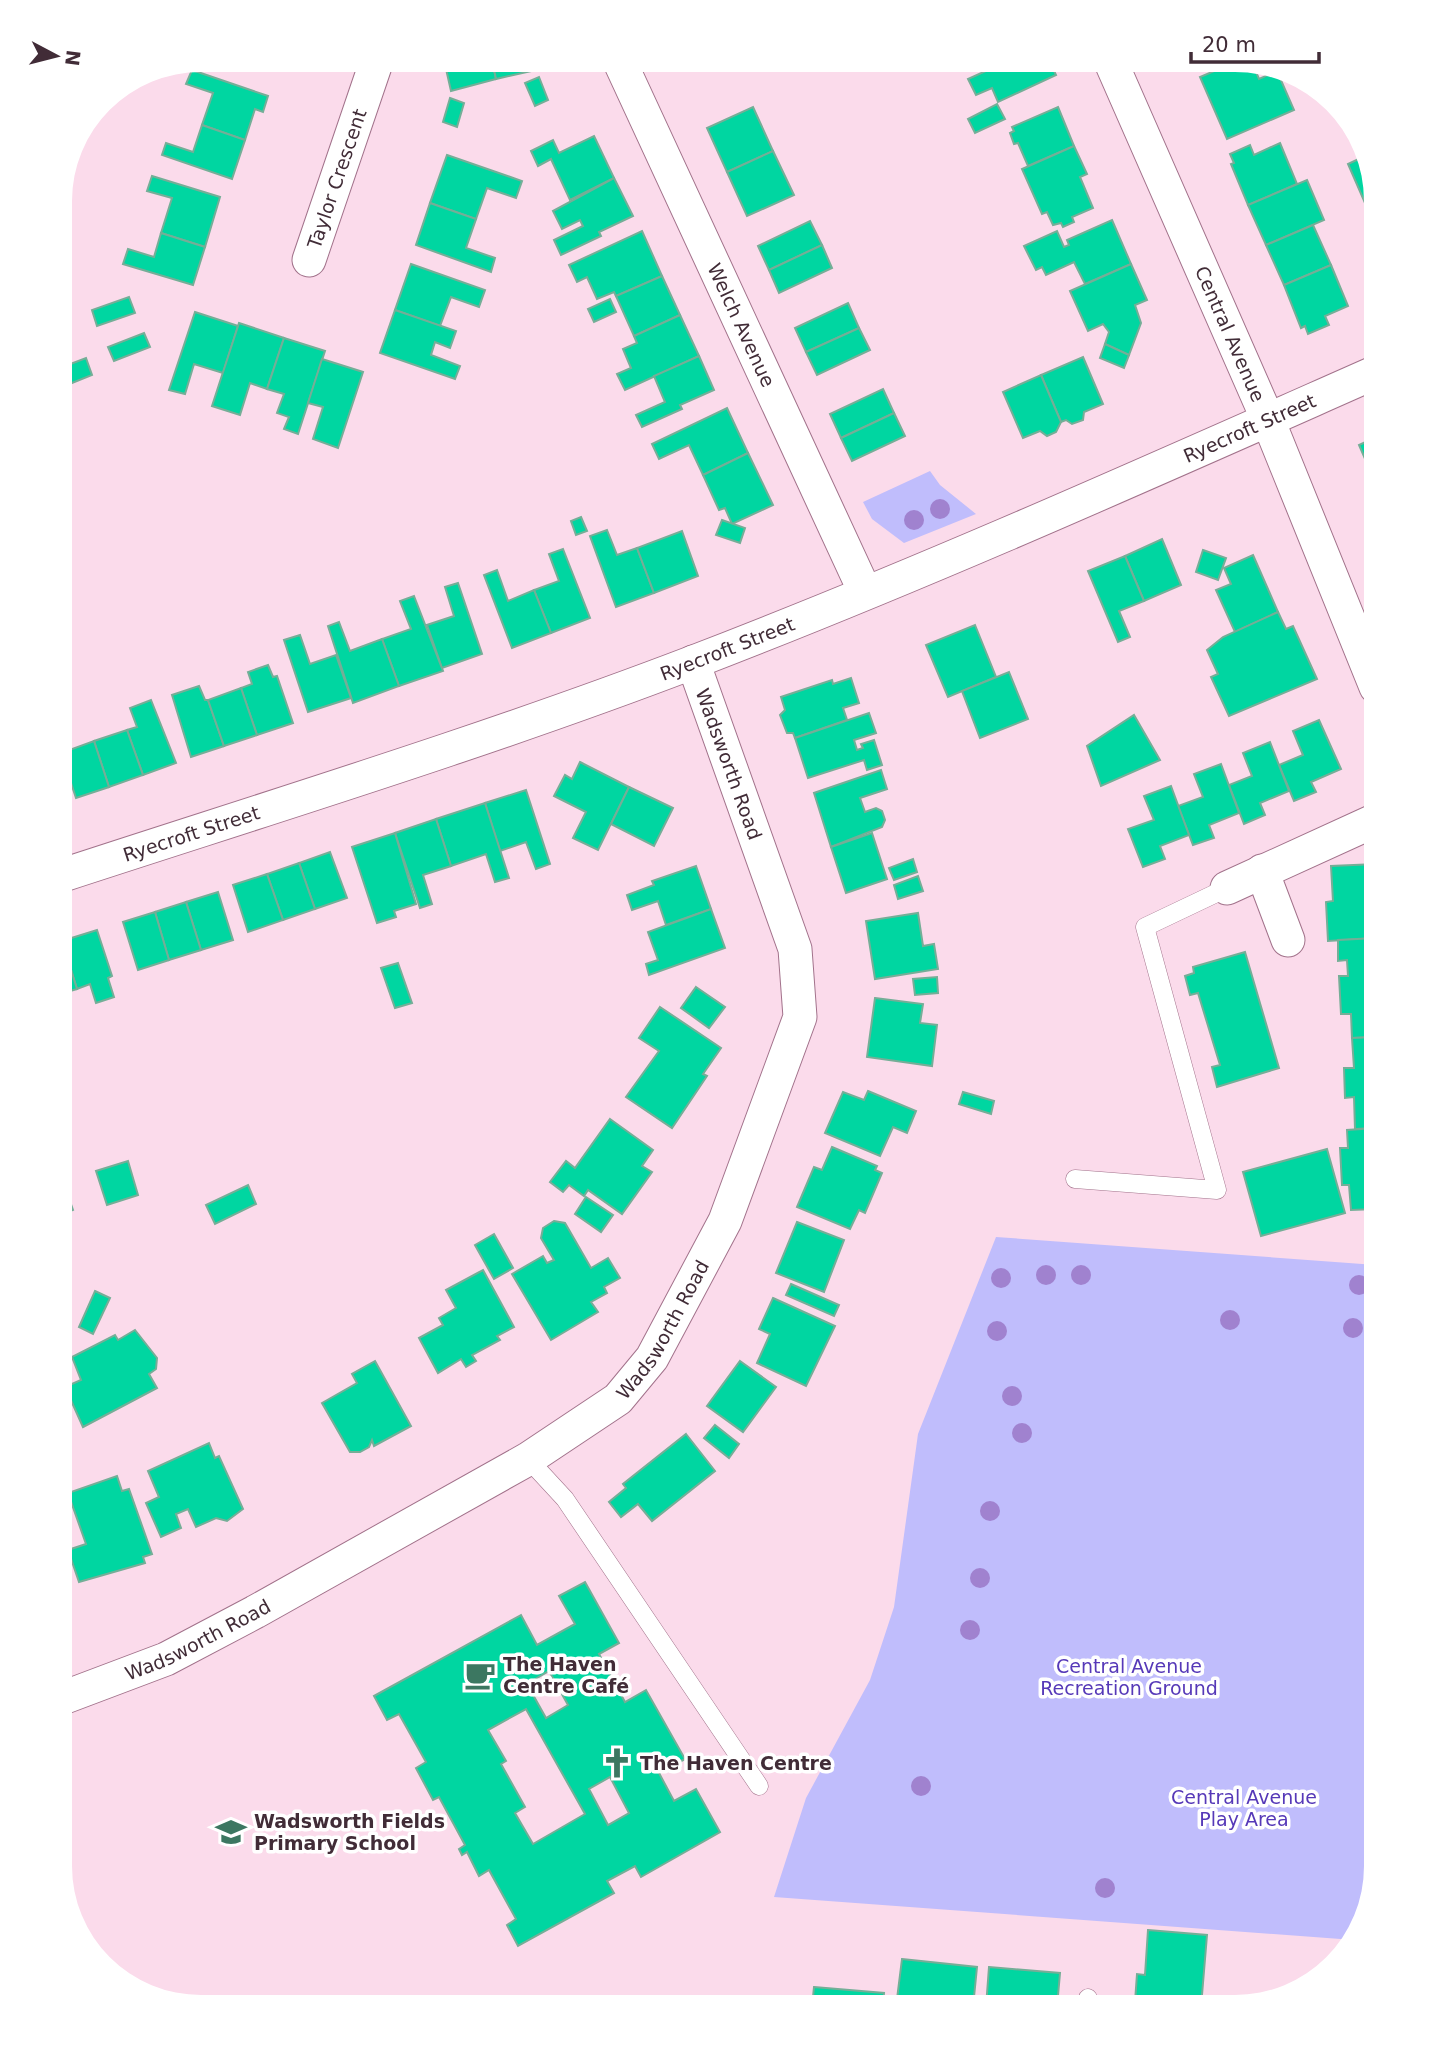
<svg xmlns="http://www.w3.org/2000/svg" width="1436" height="2067" font-family="'DejaVu Sans',sans-serif">
  <style>
    .green { fill: #c0bdfc }
    .building { fill: #00d6a1; stroke: #75ae97; stroke-width: 2; fill-rule: evenodd }
    .lines { fill: none; stroke-linecap: round; stroke-linejoin: round }
    .lane-casing { stroke: #a2728b; stroke-width: 19 }
    .street-casing { stroke: #a2728b; stroke-width: 35 }
    .lane { stroke: #fff; stroke-width: 18 }
    .street { stroke: #fff; stroke-width: 33 }
    .tree { fill: #a082cf }
    .labels { text-anchor: middle; stroke-width: 7; stroke-linejoin: round; paint-order: stroke }
    .street-label { font-size: 19px; fill: #412c37; stroke: #fff }
    .poi-label { font-size: 19px; font-weight: bold; fill: #412c37; stroke: #fff; text-anchor: start }
    .park-label { font-size: 19px; fill: #5639b8; stroke: #fff }
  </style>
  <rect width="100%" height="100%" fill="#fbdbeb"/>
  <!-- green -->
  <g class="green">
    <polygon points="930,471 940,485 976,514 904,543 872,519 863,502"/>
    <polygon points="996,1237 1376,1265 1376,1866 1354,1940 774,1897 806,1798 870,1680 894,1607 918,1434"/>
  </g>
  <!-- building -->
  <g class="building">
    <polygon points="274,60 290,60 288,66"/>
    <polygon points="444,60 492,60 496,79 451,91"/>
    <polygon points="492,60 534,60 536,70 496,79"/>
    <polygon points="979,60 1010,60 984,72"/>
    <polygon points="1010,60 1049,60 1056,75 998,102 992,88 976,95 968,79"/>
    <polygon points="1178,60 1200,60 1181,68"/>
    <polygon points="1240,60 1252,62 1259,79 1277,71 1294,110 1227,139 1200,77"/>
    <polygon points="192,70 268,96 263,112 255,109 245,140 202,125 213,93 186,84"/>
    <polygon points="539,77 548,100 535,106 525,83"/>
    <polygon points="450,98 464,103 457,127 443,122"/>
    <polygon points="997,104 1005,119 975,133 968,119"/>
    <polygon points="753,107 773,151 727,172 707,128"/>
    <polygon points="1058,107 1074,146 1028,166 1018,143 1014,144 1010,133 1014,131 1012,127"/>
    <polygon points="202,125 245,140 232,179 162,155 166,143 193,152"/>
    <polygon points="594,136 614,178 570,200 551,159 538,166 531,151 553,140 559,153"/>
    <polygon points="1280,143 1297,184 1248,205 1231,164 1234,163 1230,154 1250,145 1254,155"/>
    <polygon points="1074,146 1087,174 1080,177 1093,208 1072,217 1074,222 1063,227 1061,223 1053,225 1047,212 1042,214 1022,169"/>
    <polygon points="773,151 794,195 747,216 727,172"/>
    <polygon points="447,155 522,181 516,198 487,188 476,219 430,203"/>
    <polygon points="1365,156 1376,199 1365,203 1348,164"/>
    <polygon points="152,176 220,197 205,247 161,233 172,198 147,191"/>
    <polygon points="614,178 633,216 599,232 601,236 561,255 554,240 583,226 580,220 562,229 553,211"/>
    <polygon points="1307,180 1324,220 1266,245 1248,205"/>
    <polygon points="430,203 476,219 466,248 495,258 491,272 416,245"/>
    <polygon points="1112,220 1131,264 1085,284 1074,262 1046,275 1042,267 1036,270 1024,246 1057,231 1064,247 1069,245 1067,240"/>
    <polygon points="810,221 822,245 769,270 758,246"/>
    <polygon points="1313,225 1331,265 1284,285 1266,245"/>
    <polygon points="642,231 662,276 616,296 614,292 597,299 587,277 577,282 569,265"/>
    <polygon points="161,233 205,247 193,285 123,264 128,249 154,257"/>
    <polygon points="822,245 832,268 779,293 769,270"/>
    <polygon points="411,264 485,290 479,307 451,297 440,326 395,310"/>
    <polygon points="1131,264 1147,300 1135,305 1141,323 1129,355 1105,344 1109,332 1103,324 1088,331 1070,291"/>
    <polygon points="1331,265 1348,306 1325,316 1329,325 1308,334 1305,326 1301,328 1284,285"/>
    <polygon points="662,276 680,315 634,336 616,296"/>
    <polygon points="129,297 135,313 97,326 92,310"/>
    <polygon points="610,299 616,312 594,322 588,309"/>
    <polygon points="848,303 859,328 806,352 795,328"/>
    <polygon points="395,310 456,331 450,348 435,342 431,355 460,366 455,379 380,353"/>
    <polygon points="195,312 238,326 223,373 194,364 185,394 169,390"/>
    <polygon points="680,315 699,356 625,390 617,374 631,368 623,349 637,343 634,336"/>
    <polygon points="239,323 284,338 267,389 250,383 240,415 212,406"/>
    <polygon points="859,328 870,350 817,375 806,352"/>
    <polygon points="63,333 67,346 60,348 60,334"/>
    <polygon points="144,333 150,347 114,361 108,347"/>
    <polygon points="284,338 325,351 298,434 284,429 289,417 277,413 284,394 267,389"/>
    <polygon points="1105,344 1129,355 1124,368 1100,358"/>
    <polygon points="699,356 714,390 680,405 682,409 642,427 636,415 665,402 654,376"/>
    <polygon points="1083,357 1103,404 1084,412 1083,420 1072,424 1066,420 1061,422 1041,375"/>
    <polygon points="86,358 92,375 62,387 60,368"/>
    <polygon points="322,359 363,372 338,448 313,439 323,407 308,403"/>
    <polygon points="1041,375 1061,422 1056,432 1047,436 1040,431 1023,438 1003,392"/>
    <polygon points="883,389 894,413 841,438 830,414"/>
    <polygon points="727,408 748,453 703,475 689,445 659,459 652,444"/>
    <polygon points="894,413 905,436 852,461 841,438"/>
    <polygon points="1376,437 1376,484 1359,445"/>
    <polygon points="748,453 773,505 732,524 725,508 719,510 703,475"/>
    <polygon points="581,517 587,531 576,535 571,521"/>
    <polygon points="722,520 745,528 740,543 716,535"/>
    <polygon points="607,530 617,555 637,548 654,593 616,607 590,536"/>
    <polygon points="682,531 698,576 654,593 637,548"/>
    <polygon points="1162,539 1181,585 1144,601 1125,556"/>
    <polygon points="563,549 590,618 551,633 534,590 559,581 549,554"/>
    <polygon points="1203,550 1226,558 1218,580 1196,572"/>
    <polygon points="1253,555 1278,612 1235,632 1216,590 1231,584 1224,568"/>
    <polygon points="1125,556 1144,601 1119,611 1130,637 1118,642 1088,571"/>
    <polygon points="497,570 508,601 534,590 551,633 512,648 484,575"/>
    <polygon points="458,583 482,654 442,668 427,625 454,616 445,587"/>
    <polygon points="414,596 443,671 399,686 382,639 411,629 400,601"/>
    <polygon points="1278,612 1286,629 1293,626 1317,679 1229,716 1211,677 1218,674 1207,650 1223,637"/>
    <polygon points="339,622 350,651 382,639 399,686 353,703 328,626"/>
    <polygon points="975,625 996,677 948,697 926,645"/>
    <polygon points="300,635 310,664 336,655 351,698 308,712 284,640"/>
    <polygon points="268,665 273,677 277,676 293,723 257,735 241,688 252,684 248,672"/>
    <polygon points="1009,672 1028,719 980,738 962,691"/>
    <polygon points="851,678 859,703 843,708 847,720 795,738 793,733 787,733 780,715 785,710 781,697 832,680 833,684"/>
    <polygon points="199,686 205,700 208,700 224,746 191,757 172,695"/>
    <polygon points="241,688 257,735 224,746 208,700"/>
    <polygon points="151,700 176,763 143,775 127,730 137,727 130,708"/>
    <polygon points="869,713 876,733 854,740 857,750 863,748 861,744 874,740 882,765 867,770 864,760 808,778 795,738"/>
    <polygon points="1134,715 1160,760 1101,786 1087,746"/>
    <polygon points="1319,720 1341,769 1311,782 1316,792 1294,801 1279,765 1303,755 1293,731"/>
    <polygon points="127,730 143,775 109,787 94,741"/>
    <polygon points="94,741 109,787 76,798 61,753"/>
    <polygon points="1270,742 1289,791 1260,803 1265,815 1244,824 1229,785 1252,776 1243,753"/>
    <polygon points="580,762 629,787 598,850 573,838 586,812 554,796 565,775 572,779"/>
    <polygon points="1221,764 1239,813 1209,825 1214,838 1193,845 1178,806 1203,797 1194,774"/>
    <polygon points="881,770 887,789 860,798 865,812 876,808 882,811 885,820 882,827 831,847 814,793"/>
    <polygon points="1171,786 1189,835 1160,846 1165,859 1143,867 1128,829 1154,820 1144,796"/>
    <polygon points="629,787 673,808 654,846 611,824"/>
    <polygon points="526,790 550,864 536,869 526,842 500,851 485,803"/>
    <polygon points="485,803 509,878 495,882 486,854 451,866 436,819"/>
    <polygon points="436,819 451,866 423,875 432,904 420,908 395,833"/>
    <polygon points="395,833 416,904 394,911 396,917 377,923 352,847"/>
    <polygon points="872,833 887,879 846,893 831,847"/>
    <polygon points="330,852 347,898 315,909 299,863"/>
    <polygon points="913,859 917,872 894,880 889,868"/>
    <polygon points="299,863 315,909 283,920 267,874"/>
    <polygon points="1376,864 1376,938 1328,941 1326,902 1333,901 1331,866"/>
    <polygon points="696,866 711,909 666,925 658,901 632,910 627,895 654,885 652,881"/>
    <polygon points="267,874 283,920 248,932 233,885"/>
    <polygon points="918,876 923,891 898,899 894,885"/>
    <polygon points="218,892 233,940 201,950 186,902"/>
    <polygon points="186,902 201,950 169,960 155,912"/>
    <polygon points="711,909 725,948 649,975 646,964 658,960 648,932"/>
    <polygon points="155,912 169,960 138,970 123,922"/>
    <polygon points="918,913 923,946 934,944 938,969 875,979 866,921"/>
    <polygon points="97,930 112,976 108,978 114,997 96,1003 90,984 77,989 62,941"/>
    <polygon points="1376,938 1376,1037 1352,1038 1351,1014 1341,1014 1339,976 1348,976 1347,960 1338,961 1338,940"/>
    <polygon points="62,941 77,989 60,994 60,942"/>
    <polygon points="1245,952 1279,1068 1217,1087 1212,1067 1220,1065 1198,993 1190,995 1185,976 1194,973 1193,967"/>
    <polygon points="398,963 412,1003 395,1008 381,968"/>
    <polygon points="937,977 938,993 915,995 913,979"/>
    <polygon points="696,987 725,1007 709,1028 681,1008"/>
    <polygon points="875,998 923,1004 920,1023 937,1025 932,1066 867,1057"/>
    <polygon points="660,1007 721,1048 703,1074 707,1076 672,1128 626,1097 659,1051 639,1038"/>
    <polygon points="1376,1037 1376,1128 1355,1129 1354,1097 1345,1098 1344,1068 1354,1068 1352,1038"/>
    <polygon points="868,1091 916,1111 907,1133 893,1127 880,1156 825,1133 843,1092 864,1100"/>
    <polygon points="963,1092 994,1101 991,1114 959,1104"/>
    <polygon points="610,1119 653,1150 642,1166 652,1172 622,1214 588,1190 584,1196 569,1185 563,1192 550,1182 566,1161 575,1168"/>
    <polygon points="1376,1128 1376,1209 1351,1210 1349,1185 1342,1185 1340,1148 1348,1148 1347,1130"/>
    <polygon points="832,1147 877,1166 875,1170 882,1173 865,1213 859,1210 850,1229 797,1207 814,1167 822,1170"/>
    <polygon points="1327,1149 1345,1213 1261,1236 1243,1172"/>
    <polygon points="128,1161 138,1195 107,1205 96,1171"/>
    <polygon points="60,1173 73,1210 60,1215"/>
    <polygon points="248,1185 256,1204 215,1224 206,1205"/>
    <polygon points="586,1197 613,1215 601,1232 575,1214"/>
    <polygon points="554,1221 565,1223 591,1268 608,1258 620,1278 604,1287 607,1293 591,1302 598,1312 551,1340 512,1274 543,1256 547,1263 554,1260 541,1238 543,1228"/>
    <polygon points="797,1222 844,1240 824,1292 776,1273"/>
    <polygon points="494,1234 513,1268 494,1279 475,1245"/>
    <polygon points="483,1270 514,1327 497,1336 500,1340 472,1355 476,1361 466,1367 461,1359 438,1373 419,1338 443,1325 439,1318 456,1308 446,1290"/>
    <polygon points="791,1284 839,1305 834,1316 786,1295"/>
    <polygon points="95,1291 110,1298 93,1334 79,1327"/>
    <polygon points="773,1298 835,1326 806,1386 757,1363 770,1334 759,1329"/>
    <polygon points="135,1330 157,1358 156,1369 149,1374 157,1388 83,1427 65,1387 81,1380 72,1357 115,1335 118,1340"/>
    <polygon points="375,1361 411,1426 374,1446 372,1440 369,1447 360,1452 350,1452 322,1403 357,1383 352,1374"/>
    <polygon points="740,1361 776,1387 743,1432 707,1406"/>
    <polygon points="715,1425 739,1444 729,1458 704,1438"/>
    <polygon points="686,1434 715,1471 652,1521 638,1504 621,1517 609,1502 626,1488 623,1484"/>
    <polygon points="209,1443 215,1458 219,1456 243,1509 227,1521 216,1518 196,1527 188,1509 176,1514 181,1528 161,1537 146,1503 159,1497 148,1471"/>
    <polygon points="117,1476 122,1491 129,1489 152,1554 143,1557 145,1563 79,1582 68,1550 86,1544 68,1493"/>
    <path d="M585,1582L619,1643L599,1654L625,1702L646,1690L685,1759L659,1773L674,1801L696,1789L720,1832L641,1877L635,1866L607,1881L614,1893L518,1946L507,1925L516,1919L489,1870L479,1876L467,1852L462,1855L459,1849L465,1845L439,1797L433,1800L416,1768L426,1762L399,1714L387,1720L374,1696L521,1615L537,1645L575,1624L559,1596ZM549,1671L568,1705L546,1718L527,1684ZM526,1709L585,1814L533,1844L515,1813L525,1807L501,1764L506,1761L488,1730ZM610,1777L629,1813L608,1825L589,1789Z"/>
    <polygon points="1148,1930 1207,1935 1201,2007 1135,2002 1137,1974 1145,1975"/>
    <polygon points="902,1959 977,1967 973,2007 896,2007"/>
    <polygon points="989,1967 1060,1973 1057,2007 986,2007"/>
    <polygon points="814,1987 884,1993 883,2007 812,2007"/>
  </g>
  <g class="lines">
    <!-- lane casing -->
    <g class="lane-casing">
      <g id="lane">
        <polyline points="1075,1179 1217,1190 1145,927 1227,888"/>
        <polyline points="528,1459 565,1499 759,1786"/>
        <polyline points="1086,2007 1088,1998"/>
      </g>
    </g>
    <!-- street casing -->
    <g class="street-casing">
      <g id="street">
        <path id="s1" d="M619,60L865,592"/>
        <path id="s2" d="M1110,60L1268,420L1376,687"/>
        <path id="s3" d="M309,260L377,60"/>
        <polyline points="1262,871 1288,940"/>
        <path id="s4" d="M60,876C271,807 484,742 691,663C923,574 1150,472 1376,372"/>
        <polyline points="1227,888 1376,820"/>
        <path id="s5" d="M60,1699L166,1659L255,1612L528,1459L618,1399L652,1358L725,1221L800,1017L795,949L693,662"/>
      </g>
    </g>
    <!-- lane -->
    <use href="#lane" class="lane"/>
    <!-- street -->
    <use href="#street" class="street"/>
  </g>
  <!-- trees -->
  <g class="tree">
    <circle cx="940" cy="509" r="10"/>
    <circle cx="914" cy="520" r="10"/>
    <circle cx="1046" cy="1275" r="10"/>
    <circle cx="1081" cy="1275" r="10"/>
    <circle cx="1001" cy="1278" r="10"/>
    <circle cx="1359" cy="1285" r="10"/>
    <circle cx="1230" cy="1320" r="10"/>
    <circle cx="1353" cy="1328" r="10"/>
    <circle cx="997" cy="1331" r="10"/>
    <circle cx="1012" cy="1396" r="10"/>
    <circle cx="1022" cy="1433" r="10"/>
    <circle cx="990" cy="1511" r="10"/>
    <circle cx="980" cy="1578" r="10"/>
    <circle cx="970" cy="1630" r="10"/>
    <circle cx="921" cy="1786" r="10"/>
    <circle cx="1105" cy="1888" r="10"/>
  </g>
  <!-- icons -->
  <defs>
    <g id="cafe-bare" transform="scale(2.415)"><path d="M-5.5-4.5H6V0H3Q3 3.5 0 3.5H-2.5Q-5.5 3.5-5.5 0ZM3-3.2v2h1.7v-2ZM-6 4.5H4V6H-6Z" fill="#3c7761" stroke="#fff" stroke-width="2.5" paint-order="stroke"/></g>
    <g id="church-bare" transform="scale(2.415)"><path d="M-1.2-6h2.4v3.5h3.3v2.4h-3.3V6h-2.4V-.1h-3.3v-2.4h3.3Z" fill="#3c7761" stroke="#fff" stroke-width="2.5" paint-order="stroke"/></g>
    <g id="school-bare" transform="scale(2.415)"><path d="M0-5L7-2L0 1L-7-2ZM-4 1L0 2.5L4 1V4Q0 6-4 4Z" fill="#3c7761" stroke="#fff" stroke-width="2.5" paint-order="stroke"/></g>
  </defs>
  <g fill-rule="evenodd">
    <use href="#cafe-bare" x="480" y="1675"/>
    <use href="#church-bare" x="617" y="1763"/>
    <use href="#school-bare" x="231" y="1832"/>
  </g>
  <g class="labels">
    <!-- street labels -->
    <g class="street-label">
      <text dy="7" stroke="none"><textPath href="#s3" startOffset="86">Taylor Crescent</textPath></text>
      <text dy="7" stroke="none"><textPath href="#s1" startOffset="292">Welch Avenue</textPath></text>
      <text dy="7" stroke="none"><textPath href="#s2" startOffset="299">Central Avenue</textPath></text>
      <text dy="7" stroke="none"><textPath href="#s4" startOffset="1272">Ryecroft Street</textPath></text>
      <text dy="7" stroke="none"><textPath href="#s4" startOffset="705">Ryecroft Street</textPath></text>
      <text transform="translate(729 764) rotate(70)" y="7">Wadsworth Road</text>
      <text dy="7" stroke="none"><textPath href="#s4" startOffset="138">Ryecroft Street</textPath></text>
      <text dy="7" stroke="none"><textPath href="#s5" startOffset="718">Wadsworth Road</textPath></text>
      <text dy="7" stroke="none"><textPath href="#s5" startOffset="150">Wadsworth Road</textPath></text>
    </g>
    <!-- poi labels -->
    <g class="poi-label">
      <text x="503" y="1671">The Haven<tspan x="503" dy="22">Centre Café</tspan></text>
      <text x="640" y="1770">The Haven Centre</text>
      <text x="254" y="1828">Wadsworth Fields<tspan x="254" dy="22">Primary School</tspan></text>
    </g>
    <!-- park labels -->
    <g class="park-label">
      <text x="1129" y="1673">Central Avenue<tspan x="1129" dy="22">Recreation Ground</tspan></text>
      <text x="1244" y="1804">Central Avenue<tspan x="1244" dy="22">Play Area</tspan></text>
    </g>
  </g>
  <!-- crop -->
  <path d="M0 0H1436V2067H0ZM201 72H1235A129 129 0 0 1 1364 201V1866A129 129 0 0 1 1235 1995H201A129 129 0 0 1 72 1866V201A129 129 0 0 1 201 72Z" fill="#fff" fill-rule="evenodd"/>
  <!-- north arrow -->
  <g transform="translate(56 56) rotate(97)" stroke="#ffffff" stroke-width="5" paint-order="stroke">
  <path d="M0-5L12 26L0 18L-12 26Z" fill="#412c37"/>
  <text y="-10" font-size="19" font-weight="bold" text-anchor="middle" fill="#412c37">N</text>
  </g>
  <!-- scale -->
  <path d="M1191 52v10h128v-10" fill="none" stroke="#412c37" stroke-width="3.5"/>
  <text x="1202" y="52" font-size="21" fill="#412c37" stroke="#ffffff" stroke-width="5" paint-order="stroke">20 m</text>
</svg>
